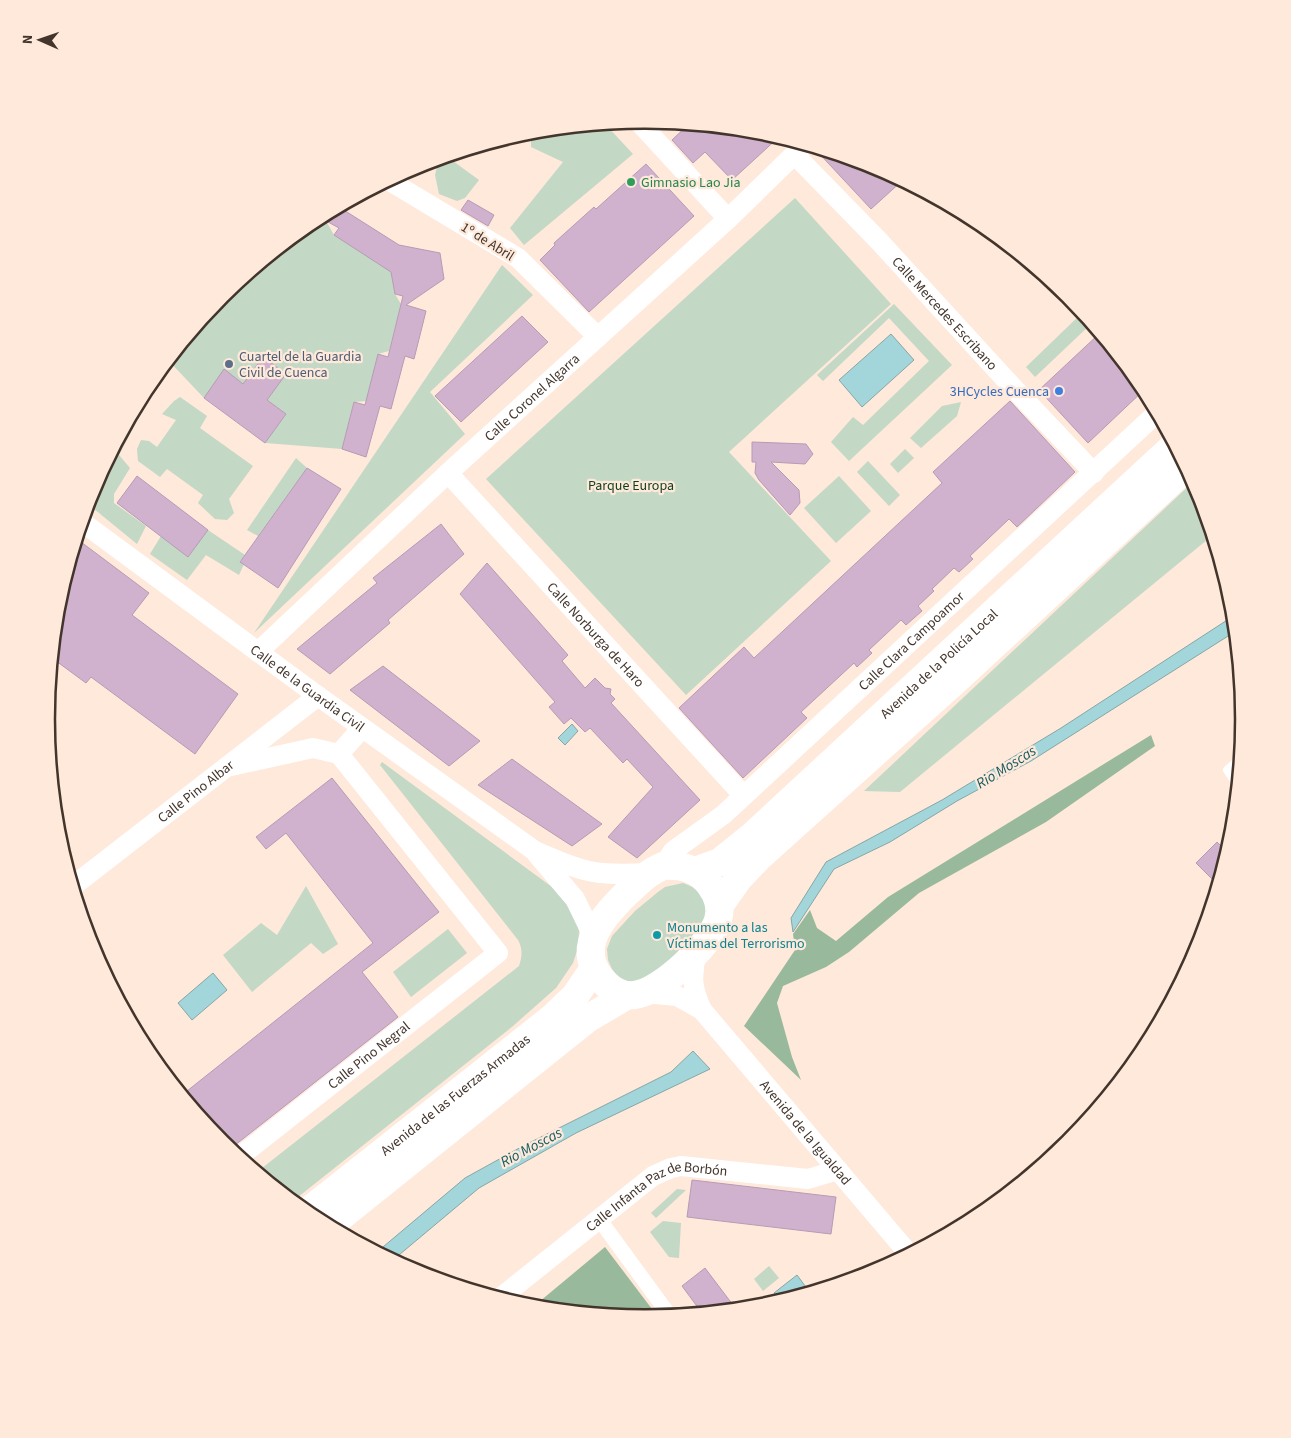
<svg xmlns="http://www.w3.org/2000/svg" width="1291" height="1438" font-family="'Source Sans 3',sans-serif">
  <style>
    .green { fill: #c3d8c5 }
    .forest { fill: #99b99c }
    .water { fill: #a3d6da; stroke: #86a6a6 }
    .building { fill: #d0b2cf; stroke: #b69bb5 }
    .lines { fill: none; stroke-linecap: round; stroke-linejoin: round }
    .service { stroke: #fff; stroke-width: 10 }
    .pedestrian { stroke: #fff; stroke-width: 15 }
    .minor { stroke: #fff; stroke-width: 20 }
    .secondary { stroke: #fff; stroke-width: 28 }
    .leisure-dot { fill: #2e9e5b; stroke: #fee9db; stroke-width: 2 }
    .service-dot { fill: #5c6f8a; stroke: #fee9db; stroke-width: 2 }
    .shop-dot { fill: #3f7fe0; stroke: #fee9db; stroke-width: 2 }
    .culture-dot { fill: #0f9aa8; stroke: #fee9db; stroke-width: 2 }
    .labels { text-anchor: middle; stroke-width: 4.5; stroke-linejoin: round; paint-order: stroke }
    .leisure-label { font-size: 14px; fill: #27864d; stroke: #fee9db; text-anchor: start }
    .street-label { font-size: 14px; fill: #43352c; stroke: #fee9db }
    .service-label { font-size: 14px; fill: #4e5e75; stroke: #fee9db; text-anchor: start }
    .shop-label { font-size: 14px; fill: #366cbe; stroke: #fee9db; text-anchor: end }
    .park-label { font-size: 14px; fill: #0d3f1a; stroke: #fee9db }
    .culture-label { font-size: 14px; fill: #0d838f; stroke: #fee9db; text-anchor: start }
    .water-label { font-size: 15px; font-style: italic; fill: #12595e; stroke: #fee9db }
    .rim { fill: none; stroke: #43352c; stroke-width: 2.5 }
  </style>
  <rect width="100%" height="100%" fill="#fee9db"/>
  <!-- green -->
  <g class="green">
    <polygon points="605,124 633,154 524,245 510,228 563,162 531,147 531,135 571,127"/>
    <polygon points="446,156 479,180 465,198 457,201 439,194 435,175 439,159"/>
    <polygon points="795,198 891,304 729,452 831,561 686,695 486,479"/>
    <polygon points="319,217 326,221 334,235 390,264 395,294 401,304 389,351 378,354 367,401 354,402 342,449 265,443 286,414 267,400 286,374 263,357 243,384 224,370 204,398 168,360 222,295 313,221"/>
    <polygon points="502,265 533,295 430,392 465,434 254,633"/>
    <polygon points="894,304 952,365 849,461 831,442 853,417 863,425 929,361 889,318 823,381 817,375"/>
    <polygon points="1083,312 1092,323 1035,377 1026,367"/>
    <polygon points="180,397 207,416 200,428 253,466 229,499 234,513 227,520 215,519 198,503 203,495 167,469 160,477 138,461 137,449 141,440 149,441 157,447 176,420 162,414 174,401"/>
    <polygon points="961,402 957,416 921,448 910,438 942,406"/>
    <polygon points="133,413 139,417 119,455 130,468 114,494 114,503 146,526 137,544 88,504 92,489"/>
    <polygon points="905,449 914,458 898,473 890,464"/>
    <polygon points="296,458 307,468 258,536 247,530"/>
    <polygon points="868,461 900,495 889,506 857,472"/>
    <polygon points="839,476 871,511 836,543 804,508"/>
    <polygon points="1194,481 1199,490 1213,535 900,792 864,791"/>
    <polygon points="208,530 245,555 240,561 244,564 239,575 206,555 187,580 150,554 161,536 188,557"/>
    <path d="M382,762L552,887L570,908L577,921L579,931L578,948L573,963L556,988L513,1026L293,1201L257,1172L519,966C522,957 523,949 518,940L380,765Z"/>
    <path d="M683,883C707,892 704,899 710,921L658,978L629,982L619,978L612,969L608,960L607,949L612,936L635,911L658,892L665,887Z"/>
    <polygon points="306,886 338,944 323,954 311,943 252,992 223,955 261,923 277,935"/>
    <polygon points="448,929 467,953 411,997 393,972"/>
    <polygon points="677,1189 686,1190 656,1218 651,1213"/>
    <polygon points="663,1221 681,1223 679,1258 669,1257 650,1232"/>
    <polygon points="769,1266 779,1278 763,1291 754,1279"/>
  </g>
  <!-- forest -->
  <g class="forest">
    <polygon points="1151,735 1155,746 1046,822 919,893 849,952 826,967 783,986 777,1003 792,1057 801,1080 744,1026 795,950 793,934 810,910 817,928 836,941 888,897"/>
    <polygon points="605,1247 658,1317 645,1318 533,1307"/>
  </g>
  <!-- water -->
  <g class="water">
    <polygon points="891,334 914,360 862,407 839,380"/>
    <polygon points="1235,615 1236,631 1031,761 957,801 890,842 834,869 793,932 791,918 826,862 942,800 1061,728"/>
    <polygon points="572,724 578,731 565,745 558,738"/>
    <polygon points="213,973 227,990 192,1020 178,1003"/>
    <polygon points="693,1051 710,1069 576,1133 479,1188 393,1260 377,1252 465,1178 523,1146 671,1072"/>
    <polygon points="797,1275 808,1290 801,1295 781,1301 774,1293"/>
  </g>
  <!-- building -->
  <g class="building">
    <polygon points="689,124 763,131 780,136 732,180 705,152 693,163 672,140"/>
    <polygon points="816,148 875,165 903,180 871,209 815,149"/>
    <polygon points="646,164 694,216 589,312 540,260 555,245 554,243 594,207 596,209"/>
    <polygon points="468,200 494,215 488,226 461,210"/>
    <polygon points="339,207 399,245 440,253 444,279 406,305 426,311 414,359 405,356 391,409 380,406 366,457 342,449 354,402 365,405 378,354 388,357 403,296 395,294 391,272 334,235 339,228 319,217"/>
    <polygon points="522,316 548,342 461,422 435,396"/>
    <polygon points="1100,333 1145,389 1088,443 1039,390"/>
    <polygon points="263,357 286,374 267,400 286,414 265,443 204,398 224,369 243,384"/>
    <polygon points="1010,401 1075,472 1017,527 1009,519 970,556 973,559 959,572 954,568 932,589 934,591 918,606 922,611 906,625 901,620 869,650 872,653 857,667 854,663 801,712 807,718 743,778 679,708 744,647 754,658 942,483 933,472"/>
    <polygon points="752,442 806,444 813,454 805,464 771,462 799,490 800,503 790,515 759,480 755,473 756,462 752,462"/>
    <polygon points="307,468 341,489 278,588 240,562"/>
    <polygon points="137,476 208,530 188,557 117,503"/>
    <polygon points="441,524 464,554 388,620 390,623 330,674 297,649 377,583 373,578"/>
    <polygon points="77,539 149,593 132,615 238,694 195,754 91,677 86,683 52,658 58,602"/>
    <polygon points="487,563 568,655 562,661 585,688 595,678 605,688 611,689 610,694 615,699 611,703 700,800 637,858 608,837 653,787 627,759 623,763 590,728 585,732 571,718 564,724 549,707 555,702 460,594"/>
    <polygon points="383,666 480,741 449,766 350,690"/>
    <polygon points="512,759 602,824 572,846 478,785"/>
    <polygon points="332,778 439,912 362,972 398,1017 230,1149 222,1143 182,1095 373,943 286,833 266,849 256,837"/>
    <polygon points="1217,842 1228,853 1218,885 1196,863"/>
    <polygon points="692,1180 836,1197 831,1234 687,1217"/>
    <polygon points="705,1268 736,1309 702,1313 682,1286"/>
  </g>
  <g class="lines">
    <!-- service -->
    <polyline class="service" points="1238,785 1228,770 1241,759"/>
    <!-- pedestrian -->
    <polyline class="pedestrian" points="599,1219 670,1316"/>
    <!-- minor -->
    <g class="minor">
      <polyline points="638,121 728,219"/>
      <path id="s1" d="M795,155L878,240L1007,381L1094,473"/>
      <polyline points="388,180 518,258 598,337"/>
      <path id="s2" d="M448,473L743,795"/>
      <path id="s3" d="M82,522L318,696L535,851C554,859 574,869 594,872C612,875 630,874 648,873"/>
      <path id="s4" d="M258,652L448,473L728,219L805,144"/>
      <polyline points="339,754 362,728"/>
      <polyline points="231,766 313,748 339,754"/>
      <polyline points="536,853 575,899 593,936"/>
      <path id="s5" d="M663,866L673,851L723,815L1158,412"/>
      <path id="s6" d="M73,886L318,696"/>
      <path id="s7" d="M696,953C692,979 691,986 702,1010L909,1254"/>
      <polyline points="645,993 677,996 702,1010"/>
      <path id="s8" d="M239,1157L498,953L339,754"/>
      <path id="s9" d="M500,1298L653,1176L671,1168L681,1166L808,1179L838,1170"/>
    </g>
    <!-- secondary -->
    <g class="secondary">
      <path d="M663,866C683,865 698,869 710,885C718,896 722,907 718,920C711,944 663,989 639,994C626,998 615,993 605,983C573,950 601,918 627,893C639,882 648,872 663,866Z"/>
      <path id="s10" d="M695,871L720,862L751,837L1175,445"/>
      <polyline points="720,905 739,878 759,857 957,679 1187,467"/>
      <path id="s11" d="M307,1212L552,1018L575,996L594,968"/>
      <polyline points="329,1226 587,1019 626,996"/>
    </g>
  </g>
  <!-- markers -->
  <circle class="leisure-dot" cx="631" cy="182" r="5"/>
  <circle class="service-dot" cx="229" cy="364" r="5"/>
  <circle class="shop-dot" cx="1059" cy="391" r="5"/>
  <circle class="culture-dot" cx="657" cy="935" r="5"/>
  <g class="labels">
    <!-- leisure labels -->
    <g class="leisure-label">
      <text x="641" y="187">Gimnasio Lao Jia</text>
    </g>
    <!-- street labels -->
    <g class="street-label">
      <text transform="translate(488 241) rotate(32)" y="5">1º de Abril</text>
      <text dy="5" stroke="none"><textPath href="#s1" startOffset="218">Calle Mercedes Escribano</textPath></text>
      <text dy="5" stroke="none"><textPath href="#s4" startOffset="374">Calle Coronel Algarra</textPath></text>
      <text dy="5" stroke="none"><textPath href="#s2" startOffset="219">Calle Norburga de Haro</textPath></text>
      <text dy="5" stroke="none"><textPath href="#s5" startOffset="336">Calle Clara Campoamor</textPath></text>
      <text dy="5" stroke="none"><textPath href="#s10" startOffset="322">Avenida de la Policía Local</textPath></text>
      <text dy="5" stroke="none"><textPath href="#s3" startOffset="280">Calle de la Guardia Civil</textPath></text>
      <text dy="5" stroke="none"><textPath href="#s6" startOffset="155">Calle Pino Albar</textPath></text>
      <text dy="5" stroke="none"><textPath href="#s8" startOffset="165">Calle Pino Negral</textPath></text>
      <text dy="5" stroke="none"><textPath href="#s11" startOffset="189">Avenida de las Fuerzas Armadas</textPath></text>
      <text dy="5" stroke="none"><textPath href="#s7" startOffset="219">Avenida de la Igualdad</textPath></text>
      <text dy="5" stroke="none"><textPath href="#s9" startOffset="192">Calle Infanta Paz de Borbón</textPath></text>
    </g>
    <!-- service labels -->
    <g class="service-label">
      <text x="239" y="361">Cuartel de la Guardia<tspan x="239" dy="16">Civil de Cuenca</tspan></text>
    </g>
    <!-- shop labels -->
    <g class="shop-label">
      <text x="1049" y="396">3HCycles Cuenca</text>
    </g>
    <!-- park labels -->
    <g class="park-label">
      <text x="631" y="490">Parque Europa</text>
    </g>
    <!-- culture labels -->
    <g class="culture-label">
      <text x="667" y="932">Monumento a las<tspan x="667" dy="16">Víctimas del Terrorismo</tspan></text>
    </g>
    <!-- water labels -->
    <g class="water-label">
      <text transform="translate(1006 767) rotate(-32)" y="5">Rio Moscas</text>
      <text transform="translate(531 1147) rotate(-28)" y="5">Rio Moscas</text>
    </g>
  </g>
  <!-- crop -->
  <path d="M0 0H1291V1438H0ZM55 719a590 590 0 1 1 1180 0a590 590 0 1 1-1180 0Z" fill="#fee9db" fill-rule="evenodd"/>
  <path class="rim" d="M55 719a590 590 0 1 1 1180 0a590 590 0 1 1-1180 0Z"/>
  <!-- north arrow -->
  <g transform="translate(40 40) rotate(272)" stroke="#fee9db" stroke-width="4" paint-order="stroke">
  <path d="M0-4L9 19L0 12L-9 19Z" fill="#43352c"/>
  <text y="-8" font-size="14" font-weight="bold" text-anchor="middle" fill="#43352c">N</text>
  </g>
</svg>
